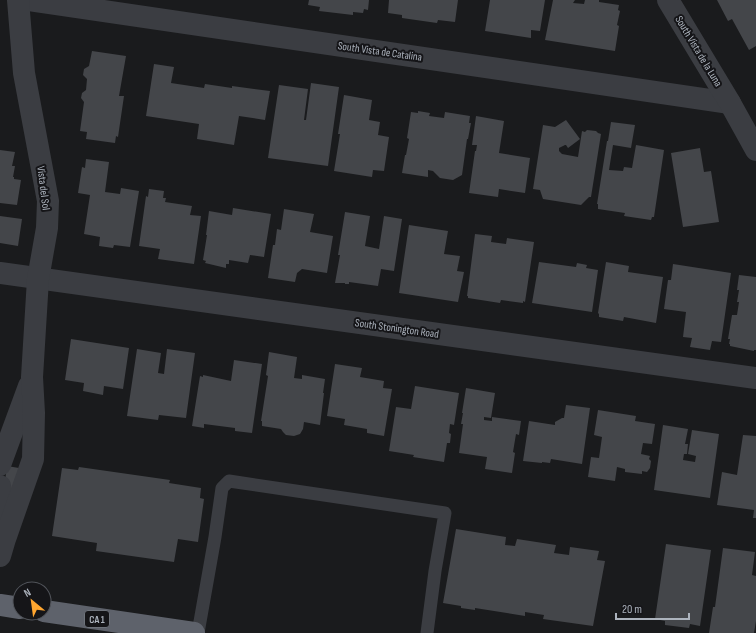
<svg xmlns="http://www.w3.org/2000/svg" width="756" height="633" font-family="'Sofia Sans Condensed',sans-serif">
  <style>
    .building { fill: #44464a }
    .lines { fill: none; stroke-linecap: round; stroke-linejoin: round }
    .service { stroke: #3b3d42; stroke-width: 13 }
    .minor { stroke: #3b3d42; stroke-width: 22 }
    .trunk { stroke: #5e626b; stroke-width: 22 }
    .labels { text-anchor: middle; stroke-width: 4; stroke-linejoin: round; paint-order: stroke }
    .shield { fill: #151518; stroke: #7f848c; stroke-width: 1 }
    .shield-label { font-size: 10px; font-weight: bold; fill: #acb3bd }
    .street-label { font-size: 11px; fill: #acb3bd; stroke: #151518 }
  </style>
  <rect width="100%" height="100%" fill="#1a1b1d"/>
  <!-- building -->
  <g class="building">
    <polygon points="309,0 369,0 368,10 364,9 363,13 353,12 353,15 319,11 320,7 308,5"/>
    <polygon points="389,0 458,0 455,22 438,20 437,23 402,18 402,15 388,13"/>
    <polygon points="490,0 545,0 540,31 531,30 531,38 485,31"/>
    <polygon points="553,0 575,0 573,3 584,4 585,0 599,0 599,2 619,5 618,10 620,11 617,25 619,26 615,51 545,40"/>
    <polygon points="717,0 756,0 756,46 749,50 732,19 728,21"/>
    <polygon points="92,51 126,56 119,96 124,96 118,137 116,136 115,143 86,139 87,132 80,131 84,102 81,98 82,93 86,90 87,79 83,75 84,69 89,66"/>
    <polygon points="154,64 174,67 171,83 204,88 205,84 232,88 232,86 270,91 265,120 239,116 234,145 197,139 199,124 146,116"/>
    <polygon points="311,83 339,87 328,166 268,158 279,85 308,89 304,120 306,120"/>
    <polygon points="344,95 372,100 369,120 380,122 378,135 389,137 384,171 373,170 372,177 334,171 340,134 338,134"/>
    <polygon points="418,111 430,113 429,116 444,118 445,112 470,116 469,123 471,123 468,139 467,139 462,175 453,180 440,178 433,171 428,170 428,177 402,173 405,155 406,155 409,139 407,138 411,112 418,113"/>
    <polygon points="476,116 504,121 499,153 530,158 525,193 499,189 498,197 469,193 475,151 476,151 477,145 472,145"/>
    <polygon points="566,120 580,139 568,148 566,145 565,145 559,148 559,151 562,154 578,157 582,131 585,132 587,130 596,131 598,133 601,134 591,197 589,197 581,205 543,199 540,190 533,189 543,125 555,127"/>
    <polygon points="611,122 635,125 631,148 613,145 609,170 623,171 624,167 632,168 636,145 664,150 654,217 652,217 651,220 624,216 625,213 598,209 598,204 597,204 607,141 608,141"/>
    <polygon points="700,148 704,172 711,171 719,222 683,227 671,153"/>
    <polygon points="0,150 15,152 12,166 15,166 13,177 14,177 14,179 21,180 17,205 0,203"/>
    <polygon points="86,159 109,162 105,192 120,194 121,188 139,191 130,247 114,245 113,248 99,246 100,237 84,234 90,195 78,193 82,167 85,168"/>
    <polygon points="149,189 164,191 163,198 166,198 165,202 192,206 190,215 201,216 194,264 158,259 160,249 139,246 146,196 148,197"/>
    <polygon points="233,208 271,214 264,257 250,255 248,263 229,260 229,264 226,264 226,268 205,263 206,261 203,260 207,235 206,235 209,211 232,215"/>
    <polygon points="284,209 314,214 310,232 333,236 327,273 302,269 297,273 295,282 268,278 273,245 275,245 277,229 281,230"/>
    <polygon points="345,212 370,216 365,246 379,249 384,216 402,219 394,271 381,269 378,286 349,282 349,284 345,284 345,283 335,283 340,255 338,255"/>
    <polygon points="0,216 22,219 18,246 0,243"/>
    <polygon points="409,225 448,231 444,254 460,256 457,271 464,272 458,302 399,293"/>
    <polygon points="475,234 492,236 491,242 506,244 507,238 534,242 525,302 523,301 523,303 501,300 500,303 468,298 468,296 467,296"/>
    <polygon points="539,262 576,267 577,263 587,265 586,268 598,270 592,312 532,303"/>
    <polygon points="606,262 629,266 628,272 663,277 656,323 624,317 623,321 599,317 599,314 598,313"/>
    <polygon points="673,264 731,273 721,342 712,341 710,350 690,347 692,338 683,337 686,312 664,309 668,280 671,280"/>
    <polygon points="739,275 756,277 756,350 754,350 754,351 730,346 730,344 729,344 730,339 728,339 732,315 737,315 739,302 737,302 739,290 737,290"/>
    <polygon points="71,339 129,348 123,389 104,386 103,395 83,391 84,383 65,380"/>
    <polygon points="137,349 161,353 158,373 164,374 167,349 195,353 186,418 159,415 158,420 127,416"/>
    <polygon points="269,352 297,357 294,378 302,379 302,375 325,379 323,393 324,393 320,425 304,422 303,429 300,434 294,436 286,435 283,432 281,429 262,426 262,421 261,421 268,376 266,375"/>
    <polygon points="234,360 262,364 252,433 235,431 235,428 204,424 204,428 192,426 200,376 203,377 203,375 231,381"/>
    <polygon points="335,364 362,368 360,377 384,381 383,388 392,389 384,436 367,433 367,429 344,425 345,419 327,416"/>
    <polygon points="415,386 459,393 454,425 450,424 449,433 451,434 450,443 447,443 444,462 413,457 414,455 389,451 396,407 411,409"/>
    <polygon points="466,388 495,393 491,418 484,417 484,420 492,421 492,417 521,421 519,435 516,434 513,452 515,453 512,473 485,469 487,457 459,453 463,424 461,424 463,413 462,413"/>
    <polygon points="566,405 590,408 582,464 551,459 550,463 542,462 542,463 523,461 529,421 555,425 555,422 562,418 564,418"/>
    <polygon points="598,410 636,416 635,421 655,424 652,444 643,443 641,454 650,456 649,459 651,461 650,468 647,472 642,471 642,474 625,472 625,469 617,467 615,481 588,477 591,457 599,458 602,437 594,435"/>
    <polygon points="663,425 688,429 685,444 688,444 687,454 684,454 683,460 695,462 696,456 688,454 692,430 719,434 710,498 654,490"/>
    <polygon points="743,435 756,436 756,518 753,518 754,510 717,505 722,472 737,475"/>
    <polygon points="7,466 19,468 16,491 4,489"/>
    <polygon points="79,467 170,480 169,483 201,488 200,498 204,499 198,542 178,539 174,562 96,551 97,543 52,536 62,468 78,470"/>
    <polygon points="456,529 506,537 505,545 515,546 517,539 556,545 554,553 569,555 570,547 599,551 597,560 605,561 593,626 543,619 544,615 525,612 525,616 475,608 475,610 461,608 461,606 443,603"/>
    <polygon points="666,544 711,550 700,626 690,624 689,628 665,625 665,621 655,619"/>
    <polygon points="723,548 755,552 752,575 756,576 756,621 754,633 709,633 713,607 715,607"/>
  </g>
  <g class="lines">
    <!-- service -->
    <polyline class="service" points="198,633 215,537 222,488 229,481 445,513 435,571 427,633"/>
    <!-- minor -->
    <g class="minor">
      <polyline points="29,0 730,103"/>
      <polyline points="668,0 730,103 756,150"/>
      <polyline points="0,273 756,378"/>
      <polyline points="0,465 29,386"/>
      <polyline points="0,486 4,532"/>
      <polyline points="0,556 5,539 33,459 34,413 32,377 38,279 47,228 48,201 24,73 18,0"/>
    </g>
    <!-- trunk -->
    <g class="trunk">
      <polyline points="0,605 20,608"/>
      <polyline points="44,611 194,633"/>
    </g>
  </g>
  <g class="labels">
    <!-- shield labels -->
    <rect class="shield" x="85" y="611" width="24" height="16" rx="3"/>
    <g class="shield-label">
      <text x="97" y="623">CA 1</text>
    </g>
    <!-- street labels -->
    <g class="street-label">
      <text transform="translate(380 51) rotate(8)" y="4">South Vista de Catalina</text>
      <text transform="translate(699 51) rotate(59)" y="4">South Vista de la Luna</text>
      <text transform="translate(44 188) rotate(83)" y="4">Vista del Sol</text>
      <text transform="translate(397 328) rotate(8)" y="4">South Stonington Road</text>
    </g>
  </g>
  <!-- north arrow -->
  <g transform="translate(32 601) rotate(331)"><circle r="19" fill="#151518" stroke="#51545a"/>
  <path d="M0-3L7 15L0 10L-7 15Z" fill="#ffa630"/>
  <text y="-6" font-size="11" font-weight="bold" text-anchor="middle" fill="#acb3bd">N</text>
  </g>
  <!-- scale -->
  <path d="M616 613v6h73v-6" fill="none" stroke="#acb3bd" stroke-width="2"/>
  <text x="622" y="613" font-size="12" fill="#acb3bd" stroke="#151518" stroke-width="3" paint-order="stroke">20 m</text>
</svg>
